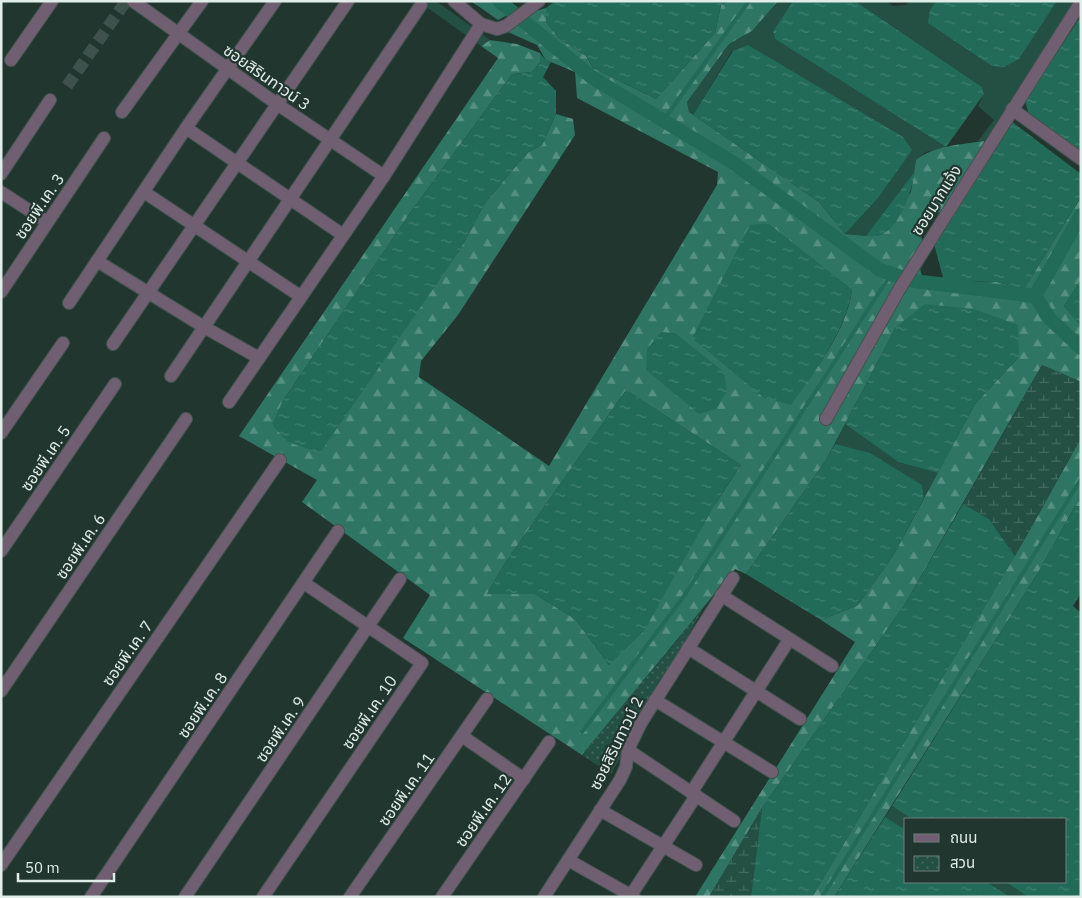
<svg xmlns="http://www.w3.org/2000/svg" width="1082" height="898" font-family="'IBM Plex Sans','Noto Sans Thai',sans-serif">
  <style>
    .grass { fill: #235043 }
    .forest { fill: url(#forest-firs); fill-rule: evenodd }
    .wetland { fill: url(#wetland-marsh) }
    .park { fill: url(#park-dots) }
    .water { fill: url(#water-ripples) }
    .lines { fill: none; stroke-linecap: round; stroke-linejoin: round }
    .stream { stroke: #226b59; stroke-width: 4 }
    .canal { stroke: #226b59; stroke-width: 14 }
    .minor-tunnel { stroke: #3f514c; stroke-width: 12; stroke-dasharray: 12 6; stroke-linecap: butt }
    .minor-casing { stroke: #41534d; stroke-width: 14 }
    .minor { stroke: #705f70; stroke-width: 12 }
    .labels { text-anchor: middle; stroke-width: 4.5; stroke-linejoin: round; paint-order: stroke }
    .street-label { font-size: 16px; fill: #e1ede8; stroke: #223630 }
  </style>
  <defs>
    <pattern id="forest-firs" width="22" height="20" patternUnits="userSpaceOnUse" patternTransform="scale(1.25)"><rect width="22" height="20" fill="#2e7663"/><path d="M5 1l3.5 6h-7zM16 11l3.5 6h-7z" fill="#569081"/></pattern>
    <pattern id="wetland-marsh" width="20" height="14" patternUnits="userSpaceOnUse" patternTransform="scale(1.25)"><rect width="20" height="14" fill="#235043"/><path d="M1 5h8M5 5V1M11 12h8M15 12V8" fill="none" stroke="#436a5e"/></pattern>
    <pattern id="park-dots" width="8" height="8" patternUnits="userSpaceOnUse" patternTransform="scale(1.25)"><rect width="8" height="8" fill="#235043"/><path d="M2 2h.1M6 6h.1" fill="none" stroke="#436a5e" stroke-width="1.8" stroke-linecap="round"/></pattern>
    <pattern id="water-ripples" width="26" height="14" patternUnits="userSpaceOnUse" patternTransform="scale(1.25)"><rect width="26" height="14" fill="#226b59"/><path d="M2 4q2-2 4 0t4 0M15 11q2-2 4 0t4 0" fill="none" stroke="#428071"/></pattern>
  </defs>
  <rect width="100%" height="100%" fill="#223630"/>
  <!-- grass -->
  <g class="grass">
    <polygon points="418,1 436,1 490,40 481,46"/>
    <polygon points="778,1 793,1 773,31 775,39 946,147 926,152 916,160 915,171 866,236 845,234 878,198 911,150 732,51 693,115 689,112 687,102 729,44 752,31"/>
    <polygon points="855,1 886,1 893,6 906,5 909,1 936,1 930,10 1019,59 1057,1 1076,1 983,147 984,141 977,142 994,120 978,106 984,94 982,87"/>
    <polygon points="845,424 898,462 938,473 924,498 922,485 835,444"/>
    <polygon points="892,806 912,819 906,819 906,830 885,817"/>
    <polygon points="987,882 1006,882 1028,897 1010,897"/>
  </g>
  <!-- forest -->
  <g class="forest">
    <polygon points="471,1 510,1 518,9 498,20"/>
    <path d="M729,1H778L752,31L729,44L687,102L689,112L819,202L845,234L866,236L881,235L911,192L916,160C935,145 960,145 984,141L983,147L943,212L929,214L919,230C927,245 915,263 923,278L959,283L997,282L1024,289L1081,197V280L1064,306L1081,326V382L1042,365L905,604L762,808L709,897H695L855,642L821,620L858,605L893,556L975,404L1019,357L896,327L826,460L746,574L735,569L582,755L403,638L430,595L302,502L317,480L239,436L498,58L481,46L490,40L517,44L540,53V62L532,72L512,74L410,213L282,402L458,253L485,203L527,153L542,145L556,114L573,119L575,135L458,315L421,361L419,377L549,466L717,185L718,172L577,98L575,72L546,60L537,45L508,32L536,11L546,8V22L559,38L586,56L593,68L656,99L715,33L721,5ZM768,224L852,290C847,330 814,373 790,405ZM626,390L741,465L609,665L575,619L535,594H487L503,566Z"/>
    <polygon points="1081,438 1081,506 1075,506 1039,571 834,897 812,897 1027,535"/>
  </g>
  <!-- wetland -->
  <g class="wetland">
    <polygon points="1042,365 1081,382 1081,438 1015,556 989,519 963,504"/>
    <polygon points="762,808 751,897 709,897"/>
  </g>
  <!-- park -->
  <polygon class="park" points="704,607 611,774 582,755"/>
  <!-- water -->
  <g class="water">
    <polygon points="555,1 729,1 721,5 715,33 656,99 593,68 586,56 559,38 546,22 546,8"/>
    <polygon points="793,1 855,1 982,87 984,94 946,147 775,39 773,31"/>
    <polygon points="936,1 1057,1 1019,59 1004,67 992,66 928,23 930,10"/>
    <polygon points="1081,16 1081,153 1029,115 1025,101"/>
    <polygon points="748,45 903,137 912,150 878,198 845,234 819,202 693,115 733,51"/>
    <polygon points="540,53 546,60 551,62 543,77 556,91 556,114 542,145 527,153 485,203 458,253 320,453 288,442 272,425 282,402 410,213 512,74 532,72 540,62"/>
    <polygon points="1011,121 1081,174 1081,197 1024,289 997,282 944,281 934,244"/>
    <path d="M915,171C912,190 901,226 881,235C877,236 870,236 866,236Z"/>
    <path d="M768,223L852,290C846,330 814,373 791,405L764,398L692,338L750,225Z"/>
    <polygon points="1081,280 1081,326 1064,306"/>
    <polygon points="925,304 974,309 1018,325 1019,357 975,404 938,473 898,462 845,424 896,327"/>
    <polygon points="661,332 675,333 724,372 727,391 716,409 699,414 646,370 647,349"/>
    <polygon points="626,390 741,465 717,501 644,631 609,665 575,619 535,594 487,594 503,566"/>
    <polygon points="835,444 870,453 922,485 924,498 893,556 858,605 821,620 746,574 826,460"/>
    <polygon points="963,504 989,519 1015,556 812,897 751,897 762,808 905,604"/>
    <polygon points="1075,506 1081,506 1081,593 1073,606 1081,613 1081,897 1028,897 1006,882 1066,882 1066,819 912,819 892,806 1039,571"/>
    <polygon points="885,817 906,830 906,882 987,882 1010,897 834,897"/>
  </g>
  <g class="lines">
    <!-- stream -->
    <g class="stream">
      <polyline points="663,121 749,1"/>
      <polyline points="582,732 684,596 891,274"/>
      <polyline points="822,897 1081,479"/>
    </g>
    <!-- canal -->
    <g class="canal">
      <polyline points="499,1 593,78 732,162 880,270 914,281 1035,296"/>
      <polyline points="1081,215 1035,296 1050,319 1081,348"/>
    </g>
    <!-- minor-tunnel -->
    <polyline class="minor-tunnel" points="67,86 126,1"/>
    <!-- minor casing -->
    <g class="minor-casing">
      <g id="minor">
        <polyline points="133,1 277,104 384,176"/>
        <polyline points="454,1 481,24 497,29 506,26 539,1"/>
        <polyline points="11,60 52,1"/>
        <polyline points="1012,109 1081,159"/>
        <polyline points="122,112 202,1"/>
        <polyline points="186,128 343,235"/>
        <polyline points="1,174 50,100"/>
        <polyline points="1,192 47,222"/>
        <polyline points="144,192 300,296"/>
        <polyline points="97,261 204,327 259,358"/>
        <polyline points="1,292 104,138"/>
        <polyline points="69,303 186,128 275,1"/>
        <polyline points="113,344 348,1"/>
        <polyline points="171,376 421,5"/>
        <polyline points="229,402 384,176 481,24"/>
        <polyline points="826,419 900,288 1081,2"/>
        <polyline points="1,433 63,343"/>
        <polyline points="1,551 115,384"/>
        <polyline points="721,595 832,666"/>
        <polyline points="688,648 800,719"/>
        <polyline points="1,691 186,419"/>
        <polyline points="655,700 772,772"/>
        <polyline points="462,736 524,779"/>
        <polyline points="628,750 734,821"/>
        <polyline points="691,793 789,640"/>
        <polyline points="600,810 696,865"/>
        <polyline points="568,860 634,897"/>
        <polyline points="1,865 280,460"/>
        <polyline points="631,895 696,796"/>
        <polyline points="91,897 338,531"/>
        <polyline points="185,897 400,579"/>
        <polyline points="263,897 422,663 304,583"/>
        <polyline points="350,897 487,699"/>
        <polyline points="442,897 549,742"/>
        <polyline points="544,897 620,780 626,767 628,750 641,723 733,578"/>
      </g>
    </g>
    <!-- minor -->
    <use href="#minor" class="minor"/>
  </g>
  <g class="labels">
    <!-- street labels -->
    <g class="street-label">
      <text transform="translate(267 77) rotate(35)" y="6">ซอยสิรินทาวน์ 3</text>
      <text transform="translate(936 200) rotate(-58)" y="6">ซอยมากแจ้ง</text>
      <text transform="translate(39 206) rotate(-56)" y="6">ซอยพี.เค. 3</text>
      <text transform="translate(45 458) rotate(-56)" y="6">ซอยพี.เค. 5</text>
      <text transform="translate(80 546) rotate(-56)" y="6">ซอยพี.เค. 6</text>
      <text transform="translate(127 653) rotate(-55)" y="6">ซอยพี.เค. 7</text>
      <text transform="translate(202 705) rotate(-56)" y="6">ซอยพี.เค. 8</text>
      <text transform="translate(369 712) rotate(-56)" y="6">ซอยพี.เค. 10</text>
      <text transform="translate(280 729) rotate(-56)" y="6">ซอยพี.เค. 9</text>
      <text transform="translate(616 743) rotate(-64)" y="6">ซอยสิรินทาวน์ 2</text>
      <text transform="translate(406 789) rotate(-55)" y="6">ซอยพี.เค. 11</text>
      <text transform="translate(483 810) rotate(-55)" y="6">ซอยพี.เค. 12</text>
    </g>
  </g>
  <!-- border -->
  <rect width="1082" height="898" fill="none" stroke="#e1ede8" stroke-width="5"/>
  <!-- legend -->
  <rect x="904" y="818" width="162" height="65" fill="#223630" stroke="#6e7f7a"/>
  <rect x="914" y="834" width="25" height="8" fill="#705f70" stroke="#6e7f7a"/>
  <text x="950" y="843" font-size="15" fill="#e1ede8">ถนน</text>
  <rect x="914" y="856" width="25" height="15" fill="url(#park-dots)" stroke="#6e7f7a"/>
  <text x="950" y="868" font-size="15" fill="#e1ede8">สวน</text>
  <!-- scale -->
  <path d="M18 873v8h96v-8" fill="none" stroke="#e1ede8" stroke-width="2.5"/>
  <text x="25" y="873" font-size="15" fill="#e1ede8" stroke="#223630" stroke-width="4" paint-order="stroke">50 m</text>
</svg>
